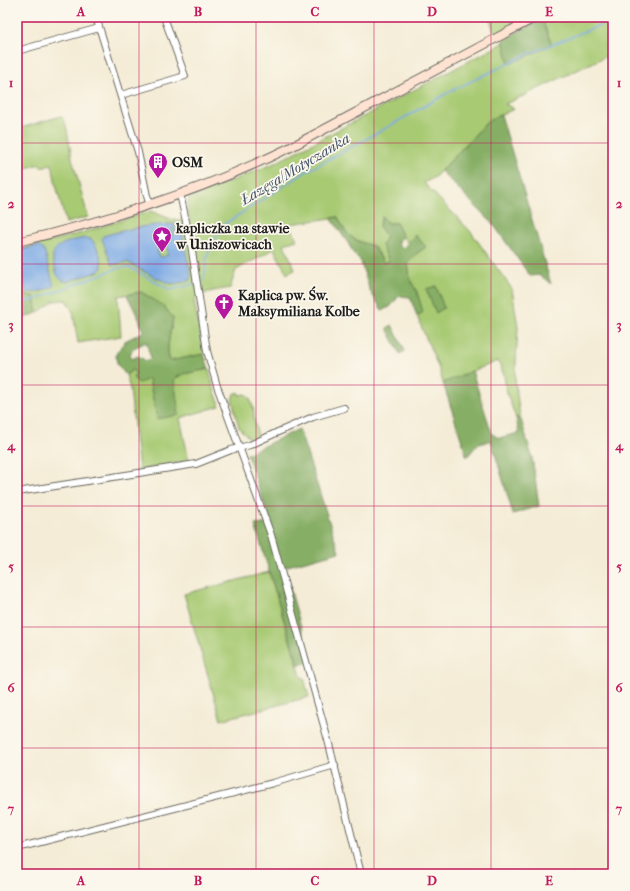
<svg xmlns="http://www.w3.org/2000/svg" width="630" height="891" font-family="'IM FELL French Canon',serif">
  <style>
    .green { fill: #a8ca73; stroke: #627348 }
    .forest { fill: #86ae65; stroke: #516540; fill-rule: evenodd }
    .water { fill: #7ba9e4; stroke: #4c6280 }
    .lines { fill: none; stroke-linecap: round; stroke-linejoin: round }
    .stream { stroke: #7ba9e4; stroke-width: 1.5 }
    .street-casing { stroke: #68655d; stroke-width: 8 }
    .secondary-casing { stroke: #68655d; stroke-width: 10 }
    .street { stroke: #fff; stroke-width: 6 }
    .secondary { stroke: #fee3d2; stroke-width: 8 }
    .grid { fill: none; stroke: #c2185b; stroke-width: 1; stroke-opacity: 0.55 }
    .labels { text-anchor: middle; stroke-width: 3.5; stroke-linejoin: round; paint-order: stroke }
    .poi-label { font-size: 14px; font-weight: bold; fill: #1c1c1c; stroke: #fbf7ec; text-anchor: start }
    .water-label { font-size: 15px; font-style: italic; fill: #42546c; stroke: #fbf7ec }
    .neatline { fill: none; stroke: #c2185b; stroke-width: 1.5 }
    .grid-label { font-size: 13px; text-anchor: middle; font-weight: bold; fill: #c2185b }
  </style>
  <rect width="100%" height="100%" fill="#fbf7ec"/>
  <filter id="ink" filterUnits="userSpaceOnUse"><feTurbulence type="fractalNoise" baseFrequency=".025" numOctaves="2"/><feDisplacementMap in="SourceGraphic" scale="8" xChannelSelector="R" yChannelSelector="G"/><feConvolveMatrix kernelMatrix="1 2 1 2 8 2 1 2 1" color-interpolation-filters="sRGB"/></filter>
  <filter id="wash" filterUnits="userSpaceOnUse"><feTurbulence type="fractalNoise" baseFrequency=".012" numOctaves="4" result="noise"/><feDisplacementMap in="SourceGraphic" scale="16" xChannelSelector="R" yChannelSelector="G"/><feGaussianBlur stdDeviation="0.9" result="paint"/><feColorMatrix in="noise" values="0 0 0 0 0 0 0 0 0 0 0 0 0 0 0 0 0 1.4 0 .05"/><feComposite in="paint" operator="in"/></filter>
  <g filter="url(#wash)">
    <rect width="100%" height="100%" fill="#f4ecd6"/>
    <!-- green -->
    <g class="green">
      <polygon points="489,17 521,17 512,22 512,26 495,35"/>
      <path d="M553,17H613V53L521,97L505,104L514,109L489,120L435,177L424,183L471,232L512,289L518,327L515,380L520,416L516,418L507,394L504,375L498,361L443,383L439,369L417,316L423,312L410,279L408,263L417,253L425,247L416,236L408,243L403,237L396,223H387L382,217L379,226L386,236L382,245L389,261L384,263L373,246C352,240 347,237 338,217L290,224L297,240L284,244L295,270L287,274L274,249L236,270L230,288L208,292L194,300L204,354L170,361C165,347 171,332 173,318L141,292L118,296L121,336L78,343L73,312L66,300L54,301L37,313L34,296L21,295L17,289V250L78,234L151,211L173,220H190L187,210L189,198L275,163Z"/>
      <polygon points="61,116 66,125 72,158 88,217 66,223 56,185 52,164 41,167 40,164 20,170 24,182 17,185 17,129"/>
      <polygon points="209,369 213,386 220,406 180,418 189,461 139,470 130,389 126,375 132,370 149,379 157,418 176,394 174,379 183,374"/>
      <path d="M239,392V395L246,394C252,400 254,409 254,417C254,424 258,433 259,440L251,443L249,438L239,428L232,399L234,394Z"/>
      <polygon points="269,572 301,676 304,678 309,697 221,720 184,594"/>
    </g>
    <!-- forest -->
    <g class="forest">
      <polygon points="542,19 552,45 509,64 503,40"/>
      <polygon points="501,115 551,284 540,275 530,276 493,224 441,171 489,120"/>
      <path d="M382,216L387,223H396L403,237L397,243L402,249L415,235L426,247L417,253L408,263L410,279L417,292L423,312L417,316L410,297L399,296L390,307L382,310L370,291L360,260L354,254L348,243L331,218L338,217C347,237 352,240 373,246L384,263L389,261L382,245L386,236L379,226Z"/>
      <polygon points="436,286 444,308 436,313 426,289"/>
      <polygon points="17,289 21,295 34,296 37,313 17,321"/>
      <path d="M141,292L164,306L173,318C171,332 165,347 170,361L204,354L209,369L183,374L174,379L179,415L157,419L149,379L139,383L133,378L136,373L132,370L126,375L117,364L116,354L125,341L143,332L139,319L127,295ZM146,342L151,358L146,361L138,356L132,359L130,354L134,348Z"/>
      <polygon points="392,325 405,351 400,354 387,328"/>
      <polygon points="472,371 492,434 499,438 519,433 516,418 520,416 532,457 539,506 513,514 491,440 477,445 467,457 443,383"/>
      <polygon points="299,429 339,552 284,567 311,662 298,665 255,525 271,523 247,454"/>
    </g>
    <!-- water -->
    <g class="water">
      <path d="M176,224L164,246L157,251L159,256L163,257L167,255L168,250L166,247L178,225L182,233L191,276L189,281L172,284L156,278L127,262L112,265L102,239L103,236C127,229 151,224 176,224Z"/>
      <path d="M85,238L91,239C98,247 102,257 102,268L97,272L66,282C59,279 56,275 55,267C54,264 52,258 53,255C55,243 75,240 85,238Z"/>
      <path d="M37,246L42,248L45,253L54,286C46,290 36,294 26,292L17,253L21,250Z"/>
    </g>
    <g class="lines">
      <!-- stream -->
      <g class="stream">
        <polyline points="198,283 201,283 205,275 206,261 210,247 223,225 307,171 379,132 451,91 526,55 613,20"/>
        <polyline points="17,302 31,301 118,268 129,267 170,290 194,284"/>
      </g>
    </g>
  </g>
  <g filter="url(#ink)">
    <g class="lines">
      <!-- street casing -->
      <g class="street-casing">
        <g id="street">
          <polyline points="96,17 138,152 147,196 150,205"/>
          <polyline points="17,51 99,28"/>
          <polyline points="121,95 185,76 164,17"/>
          <polyline points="180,194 191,244 207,351 217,386 271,535 329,744 361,874"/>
          <polyline points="17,492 196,464 231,450 250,445 278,432 313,417 344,408"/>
          <polyline points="17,848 273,783 335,765"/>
        </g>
      </g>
      <!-- secondary casing -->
      <g class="secondary-casing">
        <path id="secondary" d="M17,242C111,220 204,190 291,147L536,17"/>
      </g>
      <!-- street -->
      <use href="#street" class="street"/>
      <!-- secondary -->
      <use href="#secondary" class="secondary"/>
    </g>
  </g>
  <!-- grid -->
  <path class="grid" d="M139,17V874M256,17V874M374,17V874M491,17V874M17,143H613M17,264H613M17,385H613M17,506H613M17,627H613M17,748H613"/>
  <!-- icons -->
  <defs>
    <g id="building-pin" transform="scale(1)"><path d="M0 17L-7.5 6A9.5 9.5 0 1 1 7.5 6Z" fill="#b5179e" stroke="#fbf7ec"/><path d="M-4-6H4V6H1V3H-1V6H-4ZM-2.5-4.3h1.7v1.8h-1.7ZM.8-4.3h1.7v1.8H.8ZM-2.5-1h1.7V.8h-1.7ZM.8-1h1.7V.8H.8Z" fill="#fff"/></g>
    <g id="sight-pin" transform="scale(1)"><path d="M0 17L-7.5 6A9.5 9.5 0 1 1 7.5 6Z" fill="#b5179e" stroke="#fbf7ec"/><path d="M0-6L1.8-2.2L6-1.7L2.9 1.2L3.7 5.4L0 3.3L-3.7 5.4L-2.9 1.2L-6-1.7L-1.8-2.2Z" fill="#fff"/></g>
    <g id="church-pin" transform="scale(1)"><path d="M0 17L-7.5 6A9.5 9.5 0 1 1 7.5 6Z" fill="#b5179e" stroke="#fbf7ec"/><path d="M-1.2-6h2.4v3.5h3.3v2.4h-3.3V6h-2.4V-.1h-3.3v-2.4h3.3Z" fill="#fff"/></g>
  </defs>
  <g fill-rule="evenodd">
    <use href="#building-pin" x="158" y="162"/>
    <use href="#sight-pin" x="162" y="236"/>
    <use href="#church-pin" x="224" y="303"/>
  </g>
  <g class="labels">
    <!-- poi labels -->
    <g class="poi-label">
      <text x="172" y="167">OSM</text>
      <text x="176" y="233">kapliczka na stawie<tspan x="176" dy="16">w Uniszowicach</tspan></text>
      <text x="238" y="300">Kaplica pw. Św.<tspan x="238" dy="16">Maksymiliana Kolbe</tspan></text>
    </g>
    <!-- water labels -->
    <g class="water-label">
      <text transform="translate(295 169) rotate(-31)" y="5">Łazęga/Motyczanka</text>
    </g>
  </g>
  <!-- margin -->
  <rect width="630" height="891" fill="none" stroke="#fbf7ec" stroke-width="44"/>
  <rect x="22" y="22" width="586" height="847" class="neatline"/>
  <g class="grid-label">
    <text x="81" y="16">A</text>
    <text x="198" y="16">B</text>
    <text x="315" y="16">C</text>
    <text x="432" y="16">D</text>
    <text x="549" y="16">E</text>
    <text x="11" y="87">1</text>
    <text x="619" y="87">1</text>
    <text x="11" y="208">2</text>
    <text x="619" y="208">2</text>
    <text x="11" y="329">3</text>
    <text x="619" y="329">3</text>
    <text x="11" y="450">4</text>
    <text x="619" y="450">4</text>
    <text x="11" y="571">5</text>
    <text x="619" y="571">5</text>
    <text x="11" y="692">6</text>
    <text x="619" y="692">6</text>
    <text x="11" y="813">7</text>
    <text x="619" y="813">7</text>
    <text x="81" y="885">A</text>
    <text x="198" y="885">B</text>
    <text x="315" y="885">C</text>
    <text x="432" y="885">D</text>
    <text x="549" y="885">E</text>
  </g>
</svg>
